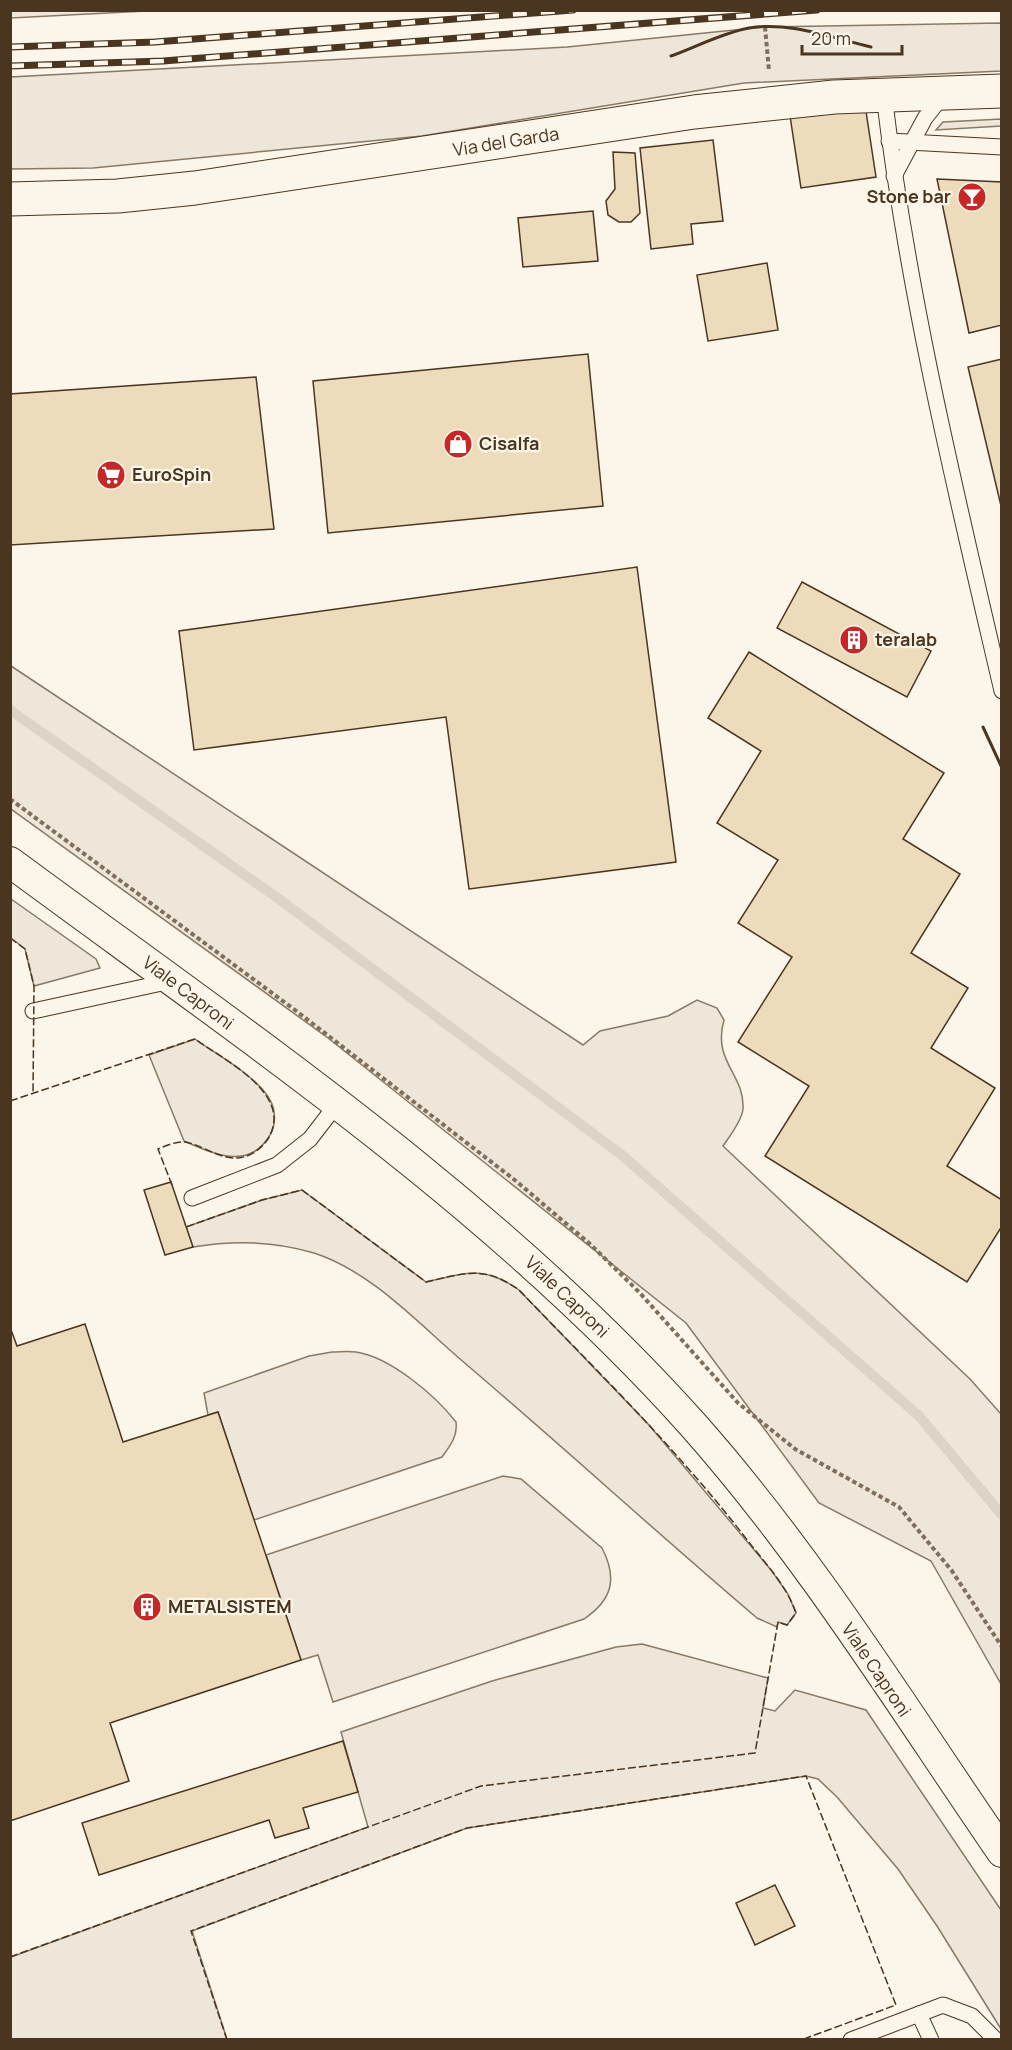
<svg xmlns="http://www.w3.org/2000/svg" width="1012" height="2050" font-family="Manrope,sans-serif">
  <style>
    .green { fill: #ede6d9; stroke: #887966; stroke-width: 1.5 }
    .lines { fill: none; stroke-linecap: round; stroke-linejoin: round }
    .stream { stroke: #dcd4c6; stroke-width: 10 }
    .building { fill: #ecdcbc; stroke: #4a3520; stroke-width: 1.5 }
    .lane-casing { stroke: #4a3520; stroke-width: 17 }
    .street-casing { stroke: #4a3520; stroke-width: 32 }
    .primary-casing { stroke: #4a3520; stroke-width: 35 }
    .path { stroke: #7f6f5c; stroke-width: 4; stroke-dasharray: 4.5 3; stroke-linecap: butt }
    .lane { stroke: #fbf6e9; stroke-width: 15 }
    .street { stroke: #fbf6e9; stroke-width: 30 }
    .primary { stroke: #fbf6e9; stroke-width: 33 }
    .rail-casing { stroke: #4a3520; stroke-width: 7 }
    .rail { stroke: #fbf6e9; stroke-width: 4.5; stroke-dasharray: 14; stroke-linecap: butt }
    .fence { stroke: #4a3520; stroke-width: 1.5; stroke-dasharray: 8 3; stroke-linecap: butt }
    .wall { stroke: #4a3520; stroke-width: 3 }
    .labels { text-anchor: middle; stroke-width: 4.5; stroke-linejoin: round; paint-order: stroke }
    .street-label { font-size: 18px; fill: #4a3520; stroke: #fbf6e9 }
    .poi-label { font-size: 18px; font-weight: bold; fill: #4a3520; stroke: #fbf6e9; text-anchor: start }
  </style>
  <rect width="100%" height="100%" fill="#fbf6e9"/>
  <!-- green -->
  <g class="green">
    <polygon points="11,10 146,10 146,11 11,18"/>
    <polygon points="1001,23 1001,71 744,83 422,136 93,168 11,169 11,77 567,47 765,27"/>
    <polygon points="1001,119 1001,126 936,130 943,122"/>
    <path d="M11,666L583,1045L600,1031L668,1016L697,1000L717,1008L724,1020C712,1062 745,1074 743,1109C742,1121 729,1137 723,1146L970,1379L1001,1414V1684L931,1561L819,1503L686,1323L328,1038L11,809Z"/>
    <polygon points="11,899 96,959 100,968 34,986 25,949 11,938"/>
    <path d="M195,1039C217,1055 257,1076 270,1100C276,1110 276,1125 270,1135C249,1171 214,1154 184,1141L149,1055Z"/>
    <path d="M302,1190L426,1282C465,1273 484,1265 519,1290L649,1425L771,1570L788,1594L796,1613L787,1625L778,1622L777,1627L757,1618C657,1533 560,1444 460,1359C416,1321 370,1271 314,1253C274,1241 234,1240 193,1247L186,1227L262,1200Z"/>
    <path d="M332,1352C340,1352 348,1351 356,1352C390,1357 435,1395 456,1422C458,1436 450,1446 442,1457L254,1520L218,1412L208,1415L204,1393L309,1356Z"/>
    <path d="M503,1476L521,1479L602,1548C618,1579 612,1600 584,1619L333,1702L318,1655L301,1660L266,1555Z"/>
    <polygon points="642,1644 768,1678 763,1708 775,1711 795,1690 866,1710 1001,1910 1001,2029 937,1926 898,1869 837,1797 818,1779 806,1776 467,1828 192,1931 227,2039 11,2039 11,1957 368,1827 341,1732 492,1681 616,1647"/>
  </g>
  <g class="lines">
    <!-- stream -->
    <polyline class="stream" points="10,710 279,899 623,1156 919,1416 1002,1515"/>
  </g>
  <!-- building -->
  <g class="building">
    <polygon points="865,105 876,177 801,188 790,116"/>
    <polygon points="713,140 723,221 691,224 693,244 651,249 640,148"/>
    <polygon points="613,152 635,153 640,213 631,222 619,222 608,215 606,201 615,189"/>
    <polygon points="937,179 1002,182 1002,325 969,333"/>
    <polygon points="593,211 598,261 523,267 518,218"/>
    <polygon points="767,263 778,330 708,341 697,275"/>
    <polygon points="588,354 603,506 328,533 313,381"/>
    <polygon points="1002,359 1002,510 968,367"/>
    <polygon points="256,377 274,529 10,545 10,394"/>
    <polygon points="637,567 676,862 469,889 446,717 194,750 179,631"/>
    <polygon points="802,582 931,651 907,697 777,628"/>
    <polygon points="749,652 944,773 903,839 960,874 911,953 968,988 931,1048 995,1088 947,1166 1002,1200 1002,1226 967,1282 765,1156 809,1086 738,1042 792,957 738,923 778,860 717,823 761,751 708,718"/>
    <polygon points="171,1182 193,1247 165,1255 144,1190"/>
    <polygon points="85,1324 123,1442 218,1412 301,1660 110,1723 129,1781 10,1821 10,1327 17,1346"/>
    <polygon points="343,1741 358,1792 303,1808 309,1828 275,1838 269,1820 99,1875 82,1823"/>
    <polygon points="775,1885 795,1926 755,1945 736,1903"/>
  </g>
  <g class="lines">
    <!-- lane casing -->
    <g class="lane-casing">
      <g id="lane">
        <path d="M884,95C908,296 956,493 1002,691"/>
        <polyline points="889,141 1002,147"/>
        <polyline points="894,176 925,118 944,94"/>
        <polyline points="33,1011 171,981"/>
        <polyline points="192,1198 277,1165 310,1139 337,1104"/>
        <polyline points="919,2014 931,2040"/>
        <polyline points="851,2040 943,2005 972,2016 996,2040"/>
      </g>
    </g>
    <!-- street casing -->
    <g class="street-casing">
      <path id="street" d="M10,862C248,1038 496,1204 694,1426C810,1557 903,1708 1002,1852"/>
    </g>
    <!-- primary casing -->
    <g class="primary-casing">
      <polyline id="primary" points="10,199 118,196 195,188 694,112 834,97 1002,91"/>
    </g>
    <!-- path -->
    <g class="path">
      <polyline points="765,27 769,71"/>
      <polyline points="10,799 295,1010 516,1181 590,1244 640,1293 738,1403 795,1449 899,1507 952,1571 1002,1647"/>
    </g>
    <!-- lane -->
    <use href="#lane" class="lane"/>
    <!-- street -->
    <use href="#street" class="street"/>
    <!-- primary -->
    <use href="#primary" class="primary"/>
    <!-- rail casing -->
    <g class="rail-casing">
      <g id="rail">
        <polyline points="10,47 155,42 573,10"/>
        <polyline points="10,66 163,61 817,10"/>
      </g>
    </g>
    <!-- rail -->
    <use href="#rail" class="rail"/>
    <!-- fence -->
    <g class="fence">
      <polyline points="10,938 25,949 34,986 33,1094"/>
      <path d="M10,1101L195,1039C224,1060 295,1094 268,1139C261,1149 250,1157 238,1158C218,1159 203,1145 185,1142C177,1141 165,1146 158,1149L172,1185"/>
      <path d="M10,1957L481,1786L755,1753L778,1622L787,1625L796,1613C787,1586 765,1563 748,1541C679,1451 597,1371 519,1290C484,1265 465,1273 426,1282L302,1190L262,1200L186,1227L185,1224"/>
      <polyline points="227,2040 191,1931 467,1828 806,1776 896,2005 801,2040"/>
    </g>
    <!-- wall -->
    <g class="wall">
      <path d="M671,56C696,47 722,33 749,28C789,21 832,38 871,47"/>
      <polyline points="983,727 1002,768"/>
    </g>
  </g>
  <!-- icons -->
  <defs>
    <g id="bar-disc" transform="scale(1.5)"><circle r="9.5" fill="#c62828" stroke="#fbf6e9"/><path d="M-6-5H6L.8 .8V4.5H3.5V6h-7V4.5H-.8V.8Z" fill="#fff"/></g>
    <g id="shop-disc" transform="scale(1.5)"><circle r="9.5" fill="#c62828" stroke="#fbf6e9"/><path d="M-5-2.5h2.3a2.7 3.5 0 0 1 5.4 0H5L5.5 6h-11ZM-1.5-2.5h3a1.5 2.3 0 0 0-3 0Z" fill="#fff"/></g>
    <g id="supermarket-disc" transform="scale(1.5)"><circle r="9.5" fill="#c62828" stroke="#fbf6e9"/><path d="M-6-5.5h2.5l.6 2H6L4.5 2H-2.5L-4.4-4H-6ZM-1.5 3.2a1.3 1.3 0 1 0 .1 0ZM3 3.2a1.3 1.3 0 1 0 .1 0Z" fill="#fff"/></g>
    <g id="building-disc" transform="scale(1.5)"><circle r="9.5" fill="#c62828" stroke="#fbf6e9"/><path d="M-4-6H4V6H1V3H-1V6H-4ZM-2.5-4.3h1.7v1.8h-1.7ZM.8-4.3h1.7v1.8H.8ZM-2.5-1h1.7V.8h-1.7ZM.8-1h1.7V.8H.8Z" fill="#fff"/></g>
  </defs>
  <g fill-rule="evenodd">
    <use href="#bar-disc" x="972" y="197"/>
    <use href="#shop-disc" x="458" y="444"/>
    <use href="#supermarket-disc" x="111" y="475"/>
    <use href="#building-disc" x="854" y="640"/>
    <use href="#building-disc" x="147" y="1607"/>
  </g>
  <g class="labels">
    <!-- street labels -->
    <g class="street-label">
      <text transform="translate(506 142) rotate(-9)" y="6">Via del Garda</text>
      <text transform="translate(188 993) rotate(37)" y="6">Viale Caproni</text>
      <text transform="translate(567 1297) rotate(44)" y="6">Viale Caproni</text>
      <text transform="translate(876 1670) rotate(56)" y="6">Viale Caproni</text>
    </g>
    <!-- poi labels -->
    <g class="poi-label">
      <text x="951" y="203" text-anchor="end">Stone bar</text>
      <text x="479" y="450">Cisalfa</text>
      <text x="132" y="481">EuroSpin</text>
      <text x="875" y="646">teralab</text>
      <text x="168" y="1613">METALSISTEM</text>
    </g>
  </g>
  <!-- border -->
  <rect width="1012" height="2050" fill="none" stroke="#4a3520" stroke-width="24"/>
  <!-- scale -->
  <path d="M802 45v9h100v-9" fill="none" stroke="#4a3520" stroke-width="3"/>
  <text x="811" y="45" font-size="18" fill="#4a3520" stroke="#fbf6e9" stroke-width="4.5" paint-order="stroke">20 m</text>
</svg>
